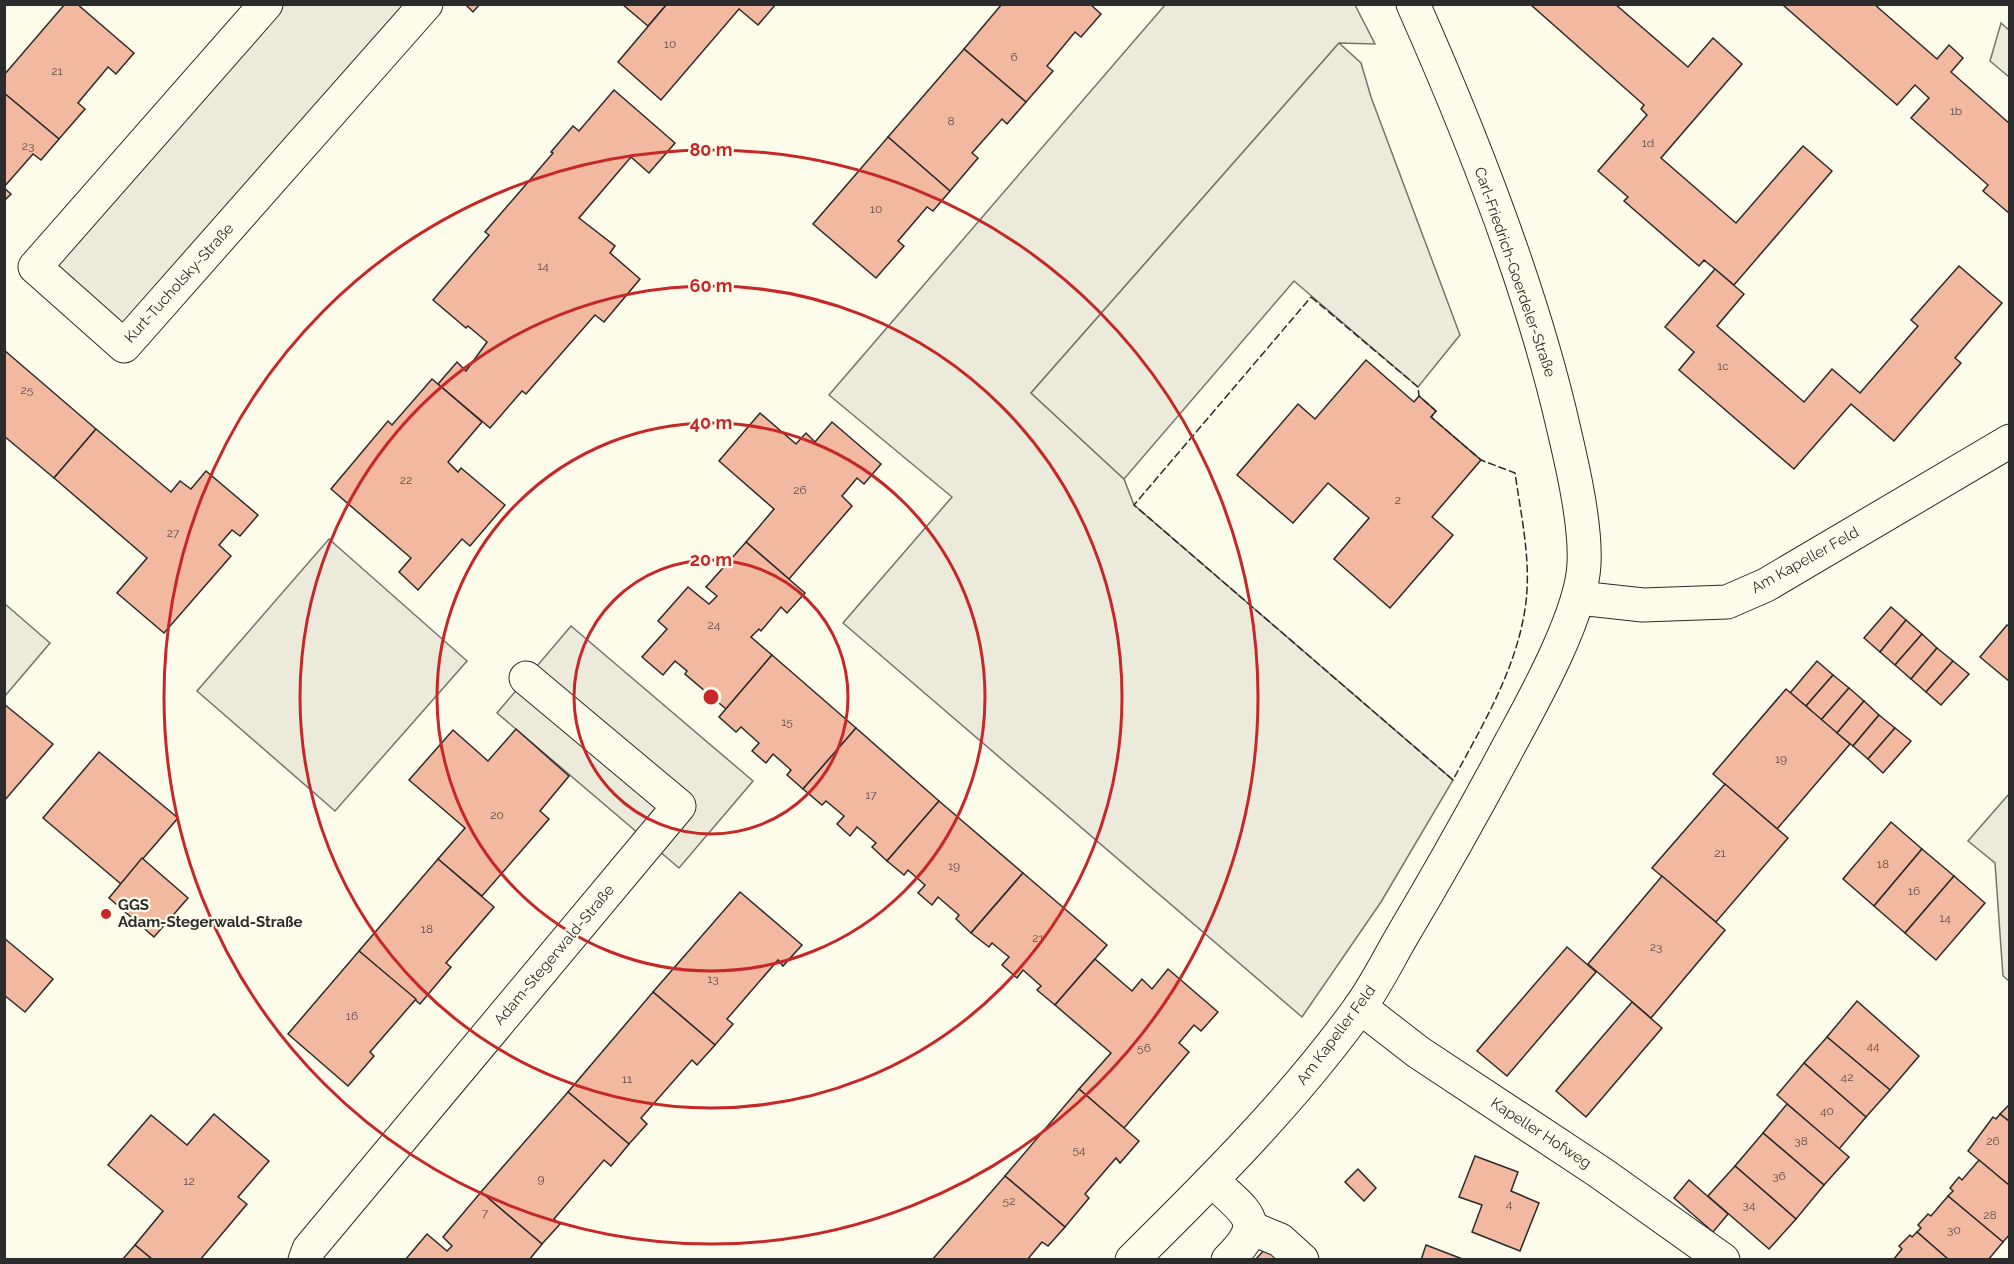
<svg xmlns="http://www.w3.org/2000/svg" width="2014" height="1264" font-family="Raleway,sans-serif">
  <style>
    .green { fill: #ecebdb; stroke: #74746e; stroke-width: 1.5 }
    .parking { fill: #eceadb; stroke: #74746e; stroke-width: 1.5 }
    .building { fill: #f2b8a0; stroke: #2b2b2b; stroke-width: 1.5 }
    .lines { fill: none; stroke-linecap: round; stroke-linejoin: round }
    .minor-casing { stroke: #2b2b2b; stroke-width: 35 }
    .minor { stroke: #fdfbea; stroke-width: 33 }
    .fence { stroke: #2b2b2b; stroke-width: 1.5; stroke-dasharray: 8 3; stroke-linecap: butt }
    .ring { fill: none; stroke: #c62828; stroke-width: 3 }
    .poi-dot { fill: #c62828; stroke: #fdfbea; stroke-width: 2 }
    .labels { text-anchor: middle; stroke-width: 4.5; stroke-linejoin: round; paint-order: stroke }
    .number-label { font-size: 12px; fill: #5d4e48 }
    .street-label { font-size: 15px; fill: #2b2b2b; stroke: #fdfbea }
    .poi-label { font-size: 15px; font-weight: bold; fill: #2b2b2b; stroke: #fdfbea; text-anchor: start }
    .centre { fill: #c62828; stroke: #fdfbea; stroke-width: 3 }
    .ring-label { font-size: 18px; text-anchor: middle; font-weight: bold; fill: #c62828; stroke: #fdfbea; stroke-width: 4.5; stroke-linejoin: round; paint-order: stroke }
  </style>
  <rect width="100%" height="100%" fill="#fdfbea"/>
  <!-- green -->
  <g class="green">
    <polygon points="1165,5 1355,5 1375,44 1339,43 1031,393 1124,479 1134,505 1453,780 1381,902 1302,1017 843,623 952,497 829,395"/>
    <polygon points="329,539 467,661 335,811 197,691"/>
    <polygon points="2009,794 2009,981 2003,976 1995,863 1968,841"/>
  </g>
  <!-- parking -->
  <g class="parking">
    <polygon points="266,5 426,5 124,346 35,267"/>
    <polygon points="2001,23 2009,30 2009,77 1990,61"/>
    <polygon points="1339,43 1361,63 1371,97 1460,335 1418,387 1294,281 1124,479 1031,393"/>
    <polygon points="5,604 50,643 5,696"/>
    <polygon points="571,626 753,781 679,868 497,713"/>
  </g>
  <!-- building -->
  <g class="building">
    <polygon points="65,4 77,4 134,53 116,74 108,67 78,103 85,109 59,139 4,93 4,75"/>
    <polygon points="465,4 480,4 473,12"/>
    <polygon points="622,4 667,4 648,26"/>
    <polygon points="667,4 776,4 758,25 739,9 661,100 618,62"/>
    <polygon points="1002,4 1090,4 1101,14 1081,37 1075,32 1047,66 1053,71 1026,102 964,49"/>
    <polygon points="1530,4 1615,4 1688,67 1713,38 1742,64 1661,158 1736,223 1803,146 1832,171 1734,285 1704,260 1699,266 1624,201 1628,197 1598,171 1647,115 1641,109 1644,105"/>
    <polygon points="1874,4 1937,59 1949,45 1963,58 1951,72 2010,124 2010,214 1983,191 1988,185 1911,118 1929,98 1915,85 1897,105 1783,5"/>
    <polygon points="964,49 1026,102 1007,124 1002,119 972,153 978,158 950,191 888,137"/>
    <polygon points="614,90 675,143 649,173 631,157 579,218 615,246 610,253 640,279 604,322 595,315 526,394 522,391 490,428 438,384 457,362 466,371 487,342 468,326 466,328 433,300 489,235 485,232 553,153 551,152 573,126 579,131"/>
    <polygon points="4,93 59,139 41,160 33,154 4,187"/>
    <polygon points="888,137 950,191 933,211 927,207 898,241 904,246 876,278 813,224"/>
    <polygon points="4,188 11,194 4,201"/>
    <polygon points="1959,266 2002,303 1955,358 1961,363 1894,441 1851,404 1794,469 1679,370 1694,352 1665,327 1715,269 1744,294 1717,326 1804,402 1832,369 1860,393 1918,326 1911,320"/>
    <polygon points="4,350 96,429 54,478 4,436"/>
    <polygon points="1366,360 1414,402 1419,396 1427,403 1436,411 1431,417 1481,460 1432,517 1453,535 1390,608 1334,559 1369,518 1328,483 1293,523 1237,475 1298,404 1315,419"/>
    <polygon points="432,379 482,422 448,462 458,472 461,468 505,505 470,546 462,539 418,590 399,572 411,558 331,489 388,421 392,425"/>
    <polygon points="760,413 796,444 806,433 815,442 832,422 881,464 864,484 857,478 842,496 852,506 789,579 746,542 774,509 719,461"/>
    <polygon points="96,429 171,492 180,481 191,489 206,471 258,515 240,536 232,530 219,545 231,556 164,633 117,593 147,558 54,478"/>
    <polygon points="746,542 805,593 787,613 781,607 761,631 759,629 751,637 772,655 726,709 685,674 687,671 675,661 663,675 642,657 667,629 658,621 688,587 709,604 717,596 706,587"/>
    <polygon points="1891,607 1906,620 1880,652 1864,638"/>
    <polygon points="1906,620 1922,634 1895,665 1880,652"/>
    <polygon points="2007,625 2010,627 2010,682 1980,657"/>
    <polygon points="1922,634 1937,648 1911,679 1895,665"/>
    <polygon points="1937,648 1953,661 1926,692 1911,679"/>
    <polygon points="772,655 856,728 803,789 787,775 791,770 773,754 766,763 752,751 759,743 741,727 736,732 719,717"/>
    <polygon points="1817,661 1833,675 1806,706 1790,693"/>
    <polygon points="1953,661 1969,674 1941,705 1926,692"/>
    <polygon points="1833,675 1849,688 1821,720 1806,706"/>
    <polygon points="1849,688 1864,701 1837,733 1821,720"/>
    <polygon points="1786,689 1850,744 1777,829 1713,774"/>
    <polygon points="1864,701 1879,715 1853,746 1837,733"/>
    <polygon points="4,704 53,744 4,801"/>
    <polygon points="1879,715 1895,728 1868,759 1853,746"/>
    <polygon points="856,728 939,801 887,861 872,847 876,843 857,827 850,836 837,824 844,816 826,801 822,805 803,789"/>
    <polygon points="1895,728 1911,741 1883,773 1868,759"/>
    <polygon points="516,729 569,776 540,811 549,819 482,896 438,859 465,828 409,780 453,730 488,761"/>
    <polygon points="99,752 178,818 121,884 43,818"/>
    <polygon points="1725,784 1788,838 1716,922 1652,868"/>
    <polygon points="939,801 1023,873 971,933 956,919 959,915 938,897 932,905 918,893 925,885 908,870 904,875 887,861"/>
    <polygon points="1891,822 1922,849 1874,906 1843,879"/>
    <polygon points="1922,849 1954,876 1905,933 1874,906"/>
    <polygon points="142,858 188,898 154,937 109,898"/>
    <polygon points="438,859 494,907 446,963 451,967 420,1004 359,951"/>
    <polygon points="1023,873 1107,945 1055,1005 1037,990 1041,986 1023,970 1017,978 1002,965 1009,957 992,943 989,947 971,933"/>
    <polygon points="1662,876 1725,930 1651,1018 1588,964"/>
    <polygon points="1954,876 1985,903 1936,960 1905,933"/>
    <polygon points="740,892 802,945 783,966 778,960 727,1019 733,1024 715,1045 653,992"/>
    <polygon points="4,938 53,979 25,1012 4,995"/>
    <polygon points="1567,947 1596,972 1507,1076 1477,1051"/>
    <polygon points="359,951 416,999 370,1052 374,1056 348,1086 288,1034"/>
    <polygon points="1095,959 1132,991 1142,979 1152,989 1168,969 1218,1012 1201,1031 1194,1025 1179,1043 1189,1052 1124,1128 1079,1089 1111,1053 1055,1005"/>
    <polygon points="653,992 715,1045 697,1065 692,1060 641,1118 647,1124 629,1144 568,1092"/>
    <polygon points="1857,1001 1919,1056 1890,1090 1827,1037"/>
    <polygon points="1632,1002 1662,1028 1586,1117 1556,1091"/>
    <polygon points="1827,1037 1890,1090 1866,1117 1804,1063"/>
    <polygon points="1804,1063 1866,1117 1839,1149 1777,1095"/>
    <polygon points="1079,1089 1139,1141 1120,1163 1116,1158 1085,1194 1089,1198 1065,1227 1005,1176"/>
    <polygon points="568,1092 629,1144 611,1166 604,1160 554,1219 560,1224 542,1244 481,1192"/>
    <polygon points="1787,1104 1849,1157 1824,1185 1763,1133"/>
    <polygon points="2010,1104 2010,1122 2000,1114"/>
    <polygon points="214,1114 269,1161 238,1197 247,1204 200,1260 153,1260 135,1245 163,1211 108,1165 151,1115 187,1145"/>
    <polygon points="2000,1114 2010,1122 2010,1186 1968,1151 1993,1117 1996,1119"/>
    <polygon points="1763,1133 1824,1185 1796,1219 1735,1166"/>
    <polygon points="1475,1156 1518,1172 1511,1191 1539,1203 1520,1251 1472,1232 1482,1205 1459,1197"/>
    <polygon points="1979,1160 2010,1186 2010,1234 2003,1242 1948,1196 1953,1191 1950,1188 1959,1177 1962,1180"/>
    <polygon points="1735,1166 1796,1219 1769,1249 1708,1196"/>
    <polygon points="1358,1169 1376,1188 1364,1201 1345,1182"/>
    <polygon points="1005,1176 1065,1227 1048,1246 1042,1242 1027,1260 932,1260"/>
    <polygon points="1689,1180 1728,1214 1713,1232 1674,1198"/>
    <polygon points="481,1192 542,1244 529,1260 405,1260 427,1234 447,1251 452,1246 443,1237"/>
    <polygon points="1948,1196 2003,1242 1988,1260 1949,1260 1917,1232 1921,1228 1918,1225 1928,1214 1931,1216"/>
    <polygon points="1917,1232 1949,1260 1893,1260 1902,1249 1899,1246 1910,1235 1912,1237"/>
    <polygon points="135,1245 153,1260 122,1260"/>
    <polygon points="1426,1245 1465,1260 1421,1260"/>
    <polygon points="1267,1247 1281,1260 1255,1260"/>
  </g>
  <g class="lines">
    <!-- minor casing -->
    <g class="minor-casing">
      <g id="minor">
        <polyline points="266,4 35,267 124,346 426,4"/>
        <polyline points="1579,598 1643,605 1727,602 1766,585 2010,441"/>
        <polyline points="1360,1007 1418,1052 1601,1173 1723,1260"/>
        <path d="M1212,1180C1245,1213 1269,1220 1228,1260"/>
        <polyline points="1251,1228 1280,1240 1302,1260"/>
        <polyline points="305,1260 309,1249 679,806 526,678"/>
        <path d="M1132,1260C1212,1181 1292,1101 1358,1010C1375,987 1388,960 1402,936C1440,872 1476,808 1511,742C1535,698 1582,613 1584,564C1586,525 1573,468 1564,430C1532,288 1472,137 1413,4"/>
      </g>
    </g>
    <!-- minor -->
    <use href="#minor" class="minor"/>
    <!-- fence -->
    <path class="fence" d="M1311,297L1418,387L1419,396L1436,411L1431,417L1481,460L1515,473C1521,515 1531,559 1526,602C1518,667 1483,724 1453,780L1134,505Z"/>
  </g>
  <!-- distance rings -->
  <g class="ring">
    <circle cx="711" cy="697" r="137"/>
    <circle cx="711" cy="697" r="274"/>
    <circle cx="711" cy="697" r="411"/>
    <circle cx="711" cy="697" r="547"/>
  </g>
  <!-- markers -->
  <circle class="poi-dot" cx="106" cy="914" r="6"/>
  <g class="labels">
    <!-- number labels -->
    <g class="number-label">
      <text x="670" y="48">10</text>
      <text x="1014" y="61">6</text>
      <text x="57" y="75">21</text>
      <text x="1956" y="115">1b</text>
      <text x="951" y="125">8</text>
      <text x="1648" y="147">1d</text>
      <text x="28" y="150">23</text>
      <text x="876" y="213">10</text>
      <text x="543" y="270">14</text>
      <text x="1723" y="370">1c</text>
      <text x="27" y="394">25</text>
      <text x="406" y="484">22</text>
      <text x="800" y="494">26</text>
      <text x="1398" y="504">2</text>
      <text x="173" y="537">27</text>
      <text x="714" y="629">24</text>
      <text x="787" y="726">15</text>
      <text x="1781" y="763">19</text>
      <text x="871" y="799">17</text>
      <text x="497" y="819">20</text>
      <text x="1720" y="857">21</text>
      <text x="1883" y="868">18</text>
      <text x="954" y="870">19</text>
      <text x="1914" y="895">16</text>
      <text x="1945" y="922">14</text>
      <text x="427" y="933">18</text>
      <text x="1038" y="942">21</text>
      <text x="1656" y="951">23</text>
      <text x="713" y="983">13</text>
      <text x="352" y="1020">16</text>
      <text x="1873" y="1050">44</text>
      <text x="1144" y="1052">56</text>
      <text x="1847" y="1081">42</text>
      <text x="627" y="1083">11</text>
      <text x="1827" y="1115">40</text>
      <text x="1801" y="1145">38</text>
      <text x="1993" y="1145">26</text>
      <text x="1079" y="1154">54</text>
      <text x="1779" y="1180">36</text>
      <text x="541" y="1183">9</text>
      <text x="189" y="1185">12</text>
      <text x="1009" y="1205">52</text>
      <text x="1509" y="1208">4</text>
      <text x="1749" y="1209">34</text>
      <text x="485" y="1217">7</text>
      <text x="1990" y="1219">28</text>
      <text x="1954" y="1234">30</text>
    </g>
    <!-- street labels -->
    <g class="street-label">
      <text transform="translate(1515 272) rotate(71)" y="5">Carl-Friedrich-Goerdeler-Straße</text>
      <text transform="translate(179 283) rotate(-48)" y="5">Kurt-Tucholsky-Straße</text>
      <text transform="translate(1805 560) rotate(-29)" y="5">Am Kapeller Feld</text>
      <text transform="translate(554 955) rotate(-50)" y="5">Adam-Stegerwald-Straße</text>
      <text transform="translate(1336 1035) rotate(-53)" y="5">Am Kapeller Feld</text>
      <text transform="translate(1541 1133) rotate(33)" y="5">Kapeller Hofweg</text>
    </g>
    <!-- poi labels -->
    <g class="poi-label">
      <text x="118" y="910">GGS<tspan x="118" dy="17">Adam-Stegerwald-Straße</tspan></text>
    </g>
  </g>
  <circle cx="711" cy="697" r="9" class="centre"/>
  <g class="ring-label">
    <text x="711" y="156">80 m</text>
    <text x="711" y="292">60 m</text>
    <text x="711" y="429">40 m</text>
    <text x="711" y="566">20 m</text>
  </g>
  <!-- border -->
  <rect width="2014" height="1264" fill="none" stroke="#2b2b2b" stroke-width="12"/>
</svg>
